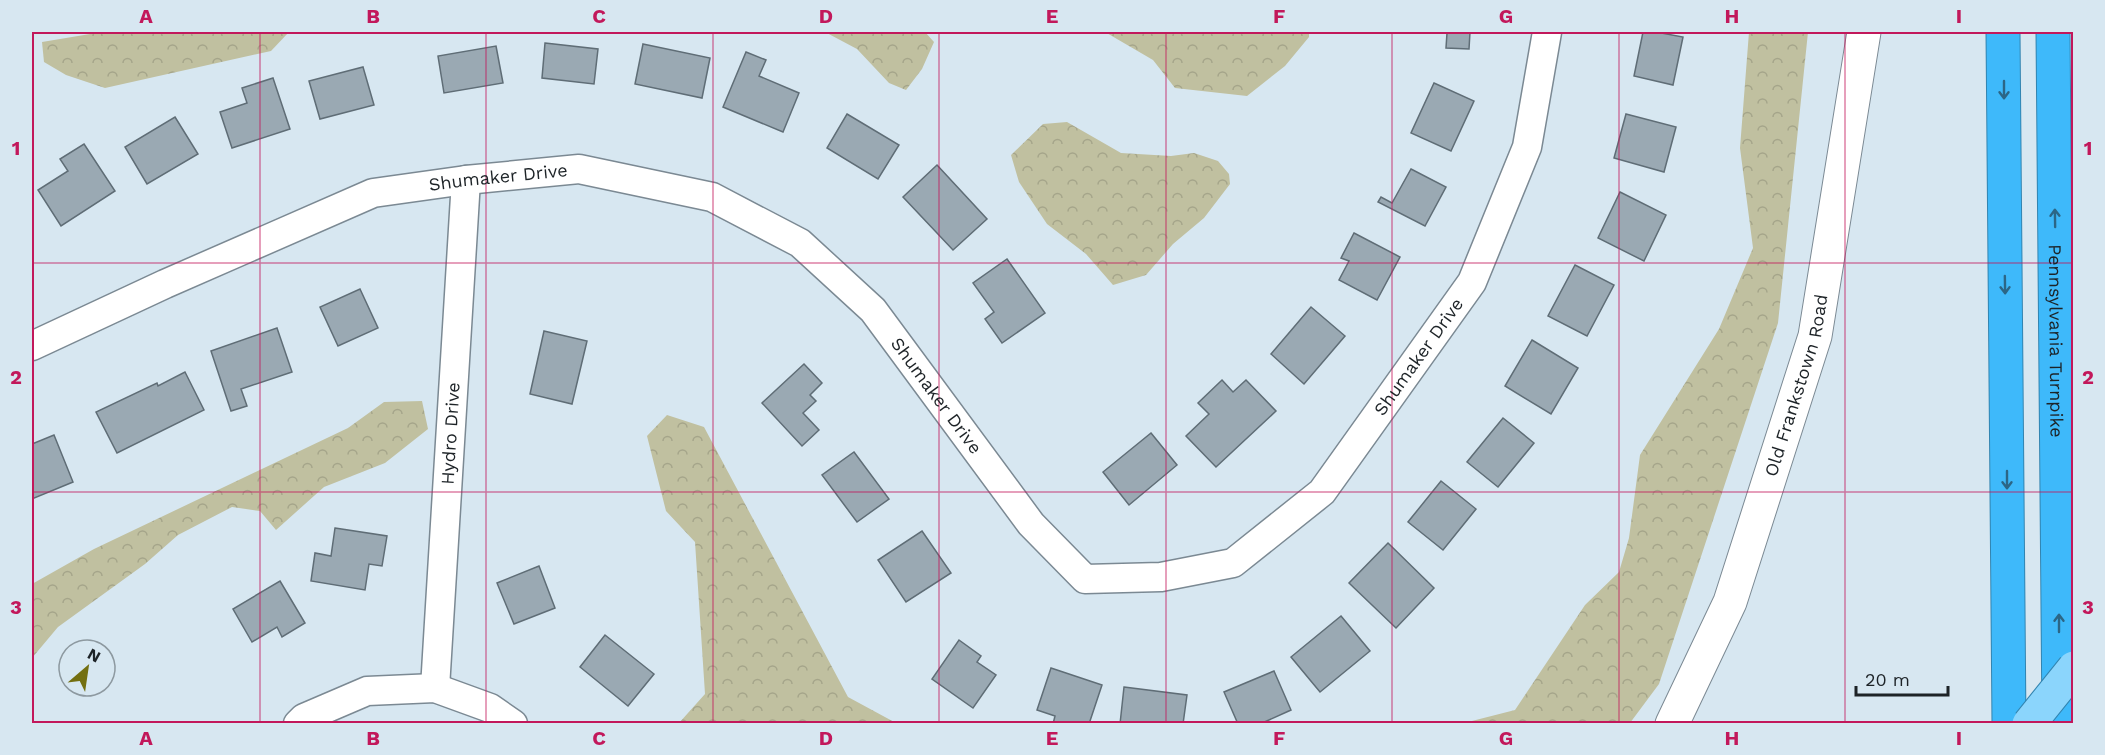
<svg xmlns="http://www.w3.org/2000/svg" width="2105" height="755" font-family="'Work Sans',sans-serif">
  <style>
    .forest { fill: url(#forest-crowns) }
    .building { fill: #9aa9b3; stroke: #5f6d76; stroke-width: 1.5 }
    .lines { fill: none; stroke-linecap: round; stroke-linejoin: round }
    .minor-casing { stroke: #7b8993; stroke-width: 31 }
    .tertiary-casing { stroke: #7b8993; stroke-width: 35 }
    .motorway-casing { stroke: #3284b0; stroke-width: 35 }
    .minor { stroke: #fff; stroke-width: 28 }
    .tertiary { stroke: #fff; stroke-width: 33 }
    .motorway { stroke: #3eb9fa; stroke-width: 33 }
    .primary-bridge-casing { stroke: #3284b0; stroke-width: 35; stroke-linecap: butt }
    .primary-bridge { stroke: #8bd5fc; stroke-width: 33 }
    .oneway { stroke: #2c6686 }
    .grid { fill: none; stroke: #c2185b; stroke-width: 1.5; stroke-opacity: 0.55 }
    .labels { text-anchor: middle; stroke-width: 4.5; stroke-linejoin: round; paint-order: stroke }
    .street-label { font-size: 18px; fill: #1d2327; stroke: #d7e7f1 }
    .neatline { fill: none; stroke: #c2185b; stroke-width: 2 }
    .grid-label { font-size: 20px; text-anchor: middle; font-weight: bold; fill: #c2185b }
  </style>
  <defs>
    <pattern id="forest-crowns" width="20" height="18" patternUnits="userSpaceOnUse" patternTransform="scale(1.5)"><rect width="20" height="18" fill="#c0c0a0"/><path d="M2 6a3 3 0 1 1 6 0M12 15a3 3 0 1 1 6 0" fill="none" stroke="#a5a58a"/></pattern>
  </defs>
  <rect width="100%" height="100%" fill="#d7e7f1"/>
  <!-- forest -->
  <g class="forest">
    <polygon points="102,32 289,32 271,51 105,88 66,75 44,62 42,42"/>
    <polygon points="825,32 925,32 934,42 922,69 906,90 889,83 857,49"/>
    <polygon points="1105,32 1309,32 1309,37 1285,66 1247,96 1175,88 1153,60"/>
    <polygon points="1749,32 1808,32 1778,323 1659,684 1630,723 1464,723 1515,710 1585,605 1619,572 1629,538 1640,455 1719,329 1753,248 1740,148"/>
    <polygon points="1067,122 1121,153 1171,156 1194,153 1218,161 1229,174 1230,184 1204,218 1173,244 1146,275 1113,285 1086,254 1047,224 1019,182 1011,155 1043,124"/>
    <polygon points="422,401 428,429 385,463 324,487 276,530 260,511 232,507 178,535 145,564 58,627 32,658 32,584 94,549 348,428 384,402"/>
    <polygon points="667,415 704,427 848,697 896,723 679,723 705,694 695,542 666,511 647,436"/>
  </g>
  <!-- building -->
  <g class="building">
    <polygon points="1430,32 1470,32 1469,49 1446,48 1447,33"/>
    <polygon points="1643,32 1656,32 1683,37 1673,85 1634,76"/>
    <polygon points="545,43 598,49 594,84 542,78"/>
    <polygon points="643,44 710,58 702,98 635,84"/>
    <polygon points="496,46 503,83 444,93 438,56"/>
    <polygon points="746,52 766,60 759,76 799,93 783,132 723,107"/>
    <polygon points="363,67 374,105 320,119 309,81"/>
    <polygon points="273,78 290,129 232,148 220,112 247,103 242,88"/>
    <polygon points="1434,83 1474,101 1451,151 1411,133"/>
    <polygon points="847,114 899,145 878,179 827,148"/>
    <polygon points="1626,114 1676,127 1664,172 1614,158"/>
    <polygon points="175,117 198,154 147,184 125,147"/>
    <polygon points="84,144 115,191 61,226 38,190 68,171 60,159"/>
    <polygon points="937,165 987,219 953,250 903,197"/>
    <polygon points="1411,169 1446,187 1425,226 1378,202 1381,197 1392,203"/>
    <polygon points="1620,192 1666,215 1644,261 1598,238"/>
    <polygon points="1354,233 1400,257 1377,300 1339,280 1349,261 1341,258"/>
    <polygon points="1007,259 1045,313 1002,343 985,319 994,312 973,283"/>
    <polygon points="1575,265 1614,285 1587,336 1548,316"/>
    <polygon points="360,289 378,328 338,346 320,307"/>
    <polygon points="1311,307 1345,336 1304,384 1271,354"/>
    <polygon points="277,328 292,372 241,389 247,406 231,411 211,351"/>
    <polygon points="544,331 587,341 572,404 530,394"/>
    <polygon points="1532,340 1578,368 1551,414 1505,386"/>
    <polygon points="804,364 822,383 810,395 816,401 803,413 819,430 802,446 762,403"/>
    <polygon points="185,372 204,410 117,453 96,412 157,383 158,386"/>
    <polygon points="1222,380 1233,392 1246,380 1276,411 1216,467 1186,436 1209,414 1198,403"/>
    <polygon points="1503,418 1534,443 1498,487 1467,462"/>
    <polygon points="1151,433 1177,465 1129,505 1103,472"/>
    <polygon points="54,435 73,482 32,499 32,444"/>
    <polygon points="854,452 889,499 857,522 822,475"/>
    <polygon points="1441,481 1476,509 1443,550 1408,522"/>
    <polygon points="335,528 387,536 382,566 369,564 365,590 311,581 315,553 331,556"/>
    <polygon points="922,531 951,573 906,602 878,560"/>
    <polygon points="1388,543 1434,588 1396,628 1349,583"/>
    <polygon points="539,566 555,608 514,624 497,583"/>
    <polygon points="280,581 305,623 282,637 277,627 252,642 233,609"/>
    <polygon points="1341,616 1370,651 1320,692 1291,657"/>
    <polygon points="605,635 654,674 628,706 580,667"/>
    <polygon points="959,640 981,656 977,662 996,675 973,708 932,679"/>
    <polygon points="1051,668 1102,685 1089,724 1053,724 1055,716 1037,710"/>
    <polygon points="1274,671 1291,710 1260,724 1238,724 1224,692"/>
    <polygon points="1124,687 1187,695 1183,724 1120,724"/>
  </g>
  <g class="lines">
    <!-- minor casing -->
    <g class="minor-casing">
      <g id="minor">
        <path id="s1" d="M32,346L165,284L373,193L466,180L579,169L712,197L800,243L873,310L1031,524L1085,579L1161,577L1233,563L1322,492L1472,282L1527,147L1547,32"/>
        <path id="s2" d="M435,688L466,180"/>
        <polyline points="298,724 304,718 367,691 435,688 490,708 513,724"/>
      </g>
    </g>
    <!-- tertiary casing -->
    <g class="tertiary-casing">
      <g id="tertiary">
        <path id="s3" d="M1672,724L1730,602L1815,336L1864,32"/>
      </g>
    </g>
    <!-- motorway casing -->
    <g class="motorway-casing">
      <g id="motorway">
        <polyline points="2003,32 2009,724"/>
        <path id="s4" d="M2053,32L2059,724"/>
      </g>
    </g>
    <!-- minor -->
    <use href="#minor" class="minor"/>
    <!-- tertiary -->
    <use href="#tertiary" class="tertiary"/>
    <!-- motorway -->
    <use href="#motorway" class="motorway"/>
    <!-- primary-bridge casing -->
    <g class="primary-bridge-casing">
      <polyline id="primary-bridge" points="2029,724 2074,668"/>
    </g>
    <!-- primary-bridge -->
    <use href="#primary-bridge" class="primary-bridge"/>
  </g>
  <!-- one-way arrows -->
  <defs><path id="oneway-shaft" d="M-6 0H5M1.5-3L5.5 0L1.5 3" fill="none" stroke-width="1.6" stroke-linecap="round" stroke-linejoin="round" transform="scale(1.5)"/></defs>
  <g class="oneway">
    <use href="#oneway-shaft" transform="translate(2004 90) rotate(90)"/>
    <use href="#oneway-shaft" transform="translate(2055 218) rotate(-91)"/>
    <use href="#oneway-shaft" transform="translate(2005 285) rotate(89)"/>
    <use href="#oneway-shaft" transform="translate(2007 480) rotate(90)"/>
    <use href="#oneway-shaft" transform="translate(2059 623) rotate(-90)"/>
  </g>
  <!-- grid -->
  <path class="grid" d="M260,32V724M486,32V724M713,32V724M939,32V724M1166,32V724M1392,32V724M1619,32V724M1845,32V724M32,263H2074M32,492H2074"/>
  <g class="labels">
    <!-- street labels -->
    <g class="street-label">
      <text dy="6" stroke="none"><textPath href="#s1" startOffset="500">Shumaker Drive</textPath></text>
      <text dy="6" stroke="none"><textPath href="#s4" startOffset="309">Pennsylvania Turnpike</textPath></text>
      <text dy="6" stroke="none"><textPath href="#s1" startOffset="1688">Shumaker Drive</textPath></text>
      <text dy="6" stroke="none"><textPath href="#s3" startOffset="362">Old Frankstown Road</textPath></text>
      <text dy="6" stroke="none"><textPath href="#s1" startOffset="1022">Shumaker Drive</textPath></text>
      <text dy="6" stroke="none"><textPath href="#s2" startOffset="255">Hydro Drive</textPath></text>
    </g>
  </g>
  <!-- border -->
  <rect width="2105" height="755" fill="none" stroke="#d7e7f1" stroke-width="66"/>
  <!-- north arrow -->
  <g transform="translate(87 668) rotate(29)"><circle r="28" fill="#d7e7f1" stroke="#8d99a0" stroke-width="1.5"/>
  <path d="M0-4.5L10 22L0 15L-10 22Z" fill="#736f10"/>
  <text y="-9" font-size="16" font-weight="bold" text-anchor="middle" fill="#1d2327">N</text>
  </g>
  <!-- scale -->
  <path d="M1856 686v9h92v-9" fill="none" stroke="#1d2327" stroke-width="3"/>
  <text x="1865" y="686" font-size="18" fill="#1d2327" stroke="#d7e7f1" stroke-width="4.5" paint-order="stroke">20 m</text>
  <rect x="33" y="33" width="2039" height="689" class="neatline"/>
  <g class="grid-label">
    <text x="146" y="23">A</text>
    <text x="373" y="23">B</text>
    <text x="599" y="23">C</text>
    <text x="826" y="23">D</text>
    <text x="1052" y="23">E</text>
    <text x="1279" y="23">F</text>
    <text x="1506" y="23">G</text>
    <text x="1732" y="23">H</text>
    <text x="1959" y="23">I</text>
    <text x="16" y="155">1</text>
    <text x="2088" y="155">1</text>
    <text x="16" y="384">2</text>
    <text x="2088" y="384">2</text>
    <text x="16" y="614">3</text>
    <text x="2088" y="614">3</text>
    <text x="146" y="745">A</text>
    <text x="373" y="745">B</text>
    <text x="599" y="745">C</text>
    <text x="826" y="745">D</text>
    <text x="1052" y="745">E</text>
    <text x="1279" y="745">F</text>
    <text x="1506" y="745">G</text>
    <text x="1732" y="745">H</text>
    <text x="1959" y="745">I</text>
  </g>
</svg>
